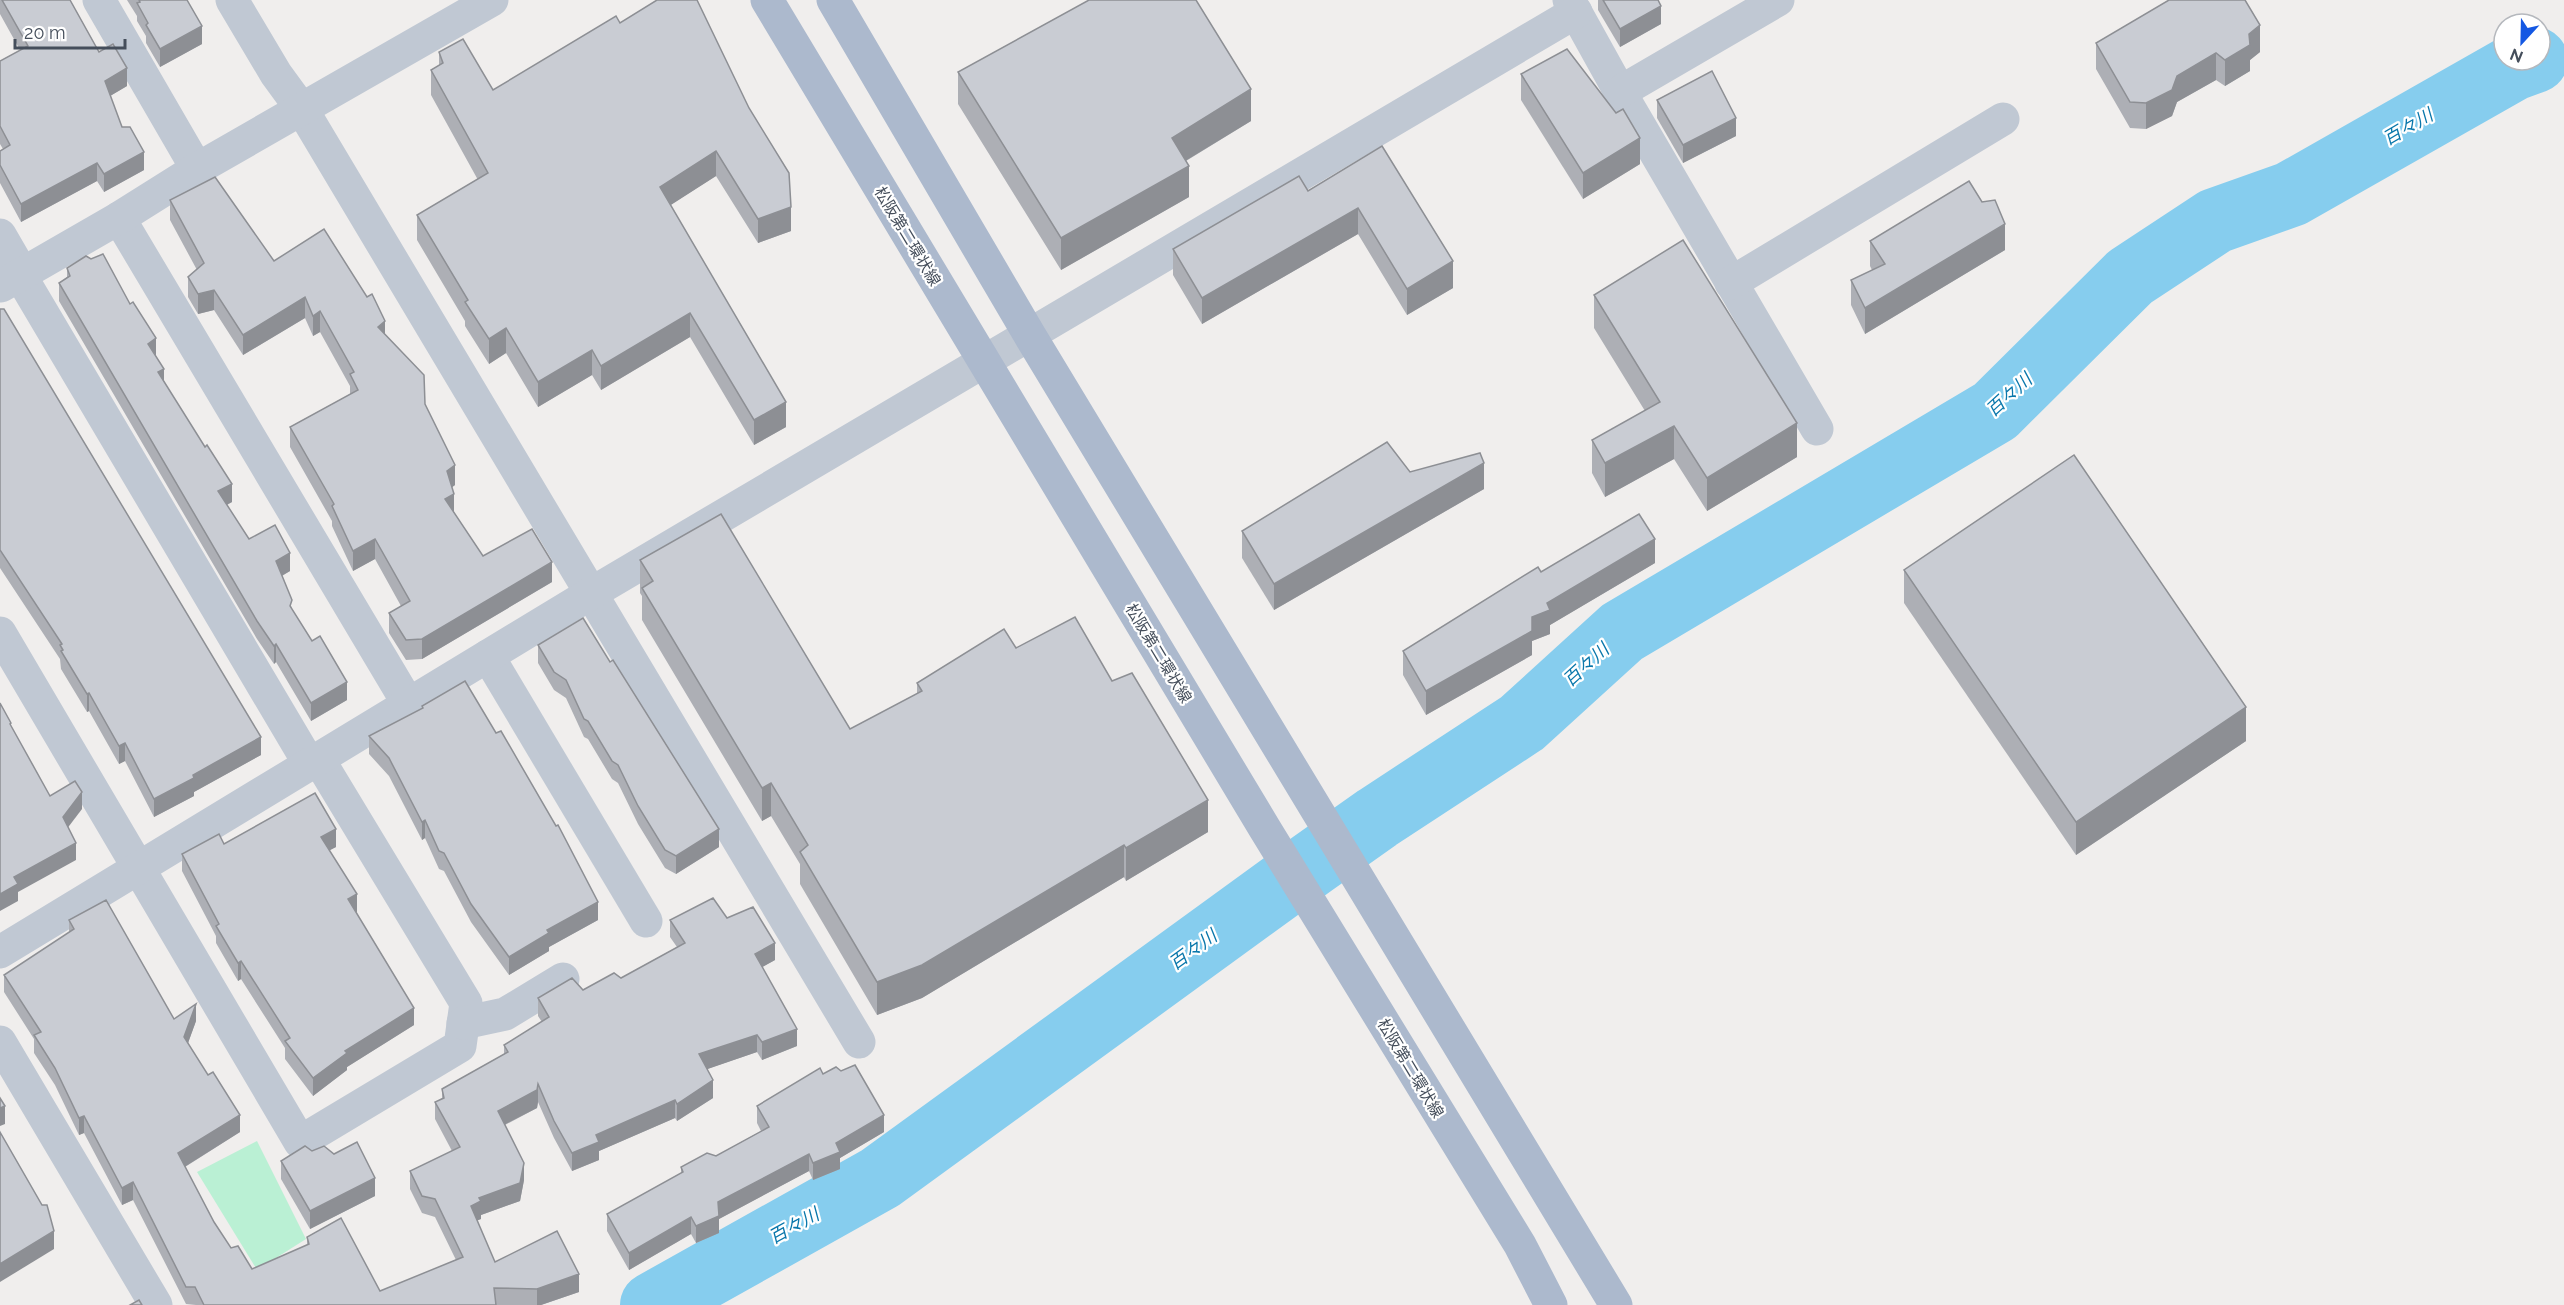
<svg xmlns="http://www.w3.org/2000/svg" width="2564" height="1305" font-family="Raleway,'Noto Sans JP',sans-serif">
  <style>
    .green { fill: #baf0d4 }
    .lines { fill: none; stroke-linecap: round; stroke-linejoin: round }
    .river { stroke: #86cdee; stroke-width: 66 }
    .minor { stroke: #c0c8d3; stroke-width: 33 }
    .primary { stroke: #acb9cd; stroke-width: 33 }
    .wall { fill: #adafb5 }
    .shaded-wall { fill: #8d8f94 }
    .building { fill: #c9ccd3; stroke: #8d8f94; stroke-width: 1.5 }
    .labels { text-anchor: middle; stroke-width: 4.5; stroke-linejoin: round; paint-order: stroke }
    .street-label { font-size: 16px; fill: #454e5b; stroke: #fff }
    .water-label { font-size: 18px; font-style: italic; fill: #0977ab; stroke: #fff }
  </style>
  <rect width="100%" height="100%" fill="#f0eeed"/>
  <!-- green -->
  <polygon class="green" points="257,1141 306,1239 257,1270 197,1172"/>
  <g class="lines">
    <!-- river -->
    <polyline class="river" points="653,1305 880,1178 1312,864 1377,818 1522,723 1622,632 1995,411 2130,277 2215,221 2291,194 2513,68 2535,60"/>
    <!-- minor -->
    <g class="minor">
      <polyline points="99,0 197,169"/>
      <polyline points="232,0 276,74 303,111 859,1042"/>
      <polyline points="1569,0 1620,92 1817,429"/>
      <polyline points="1620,92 1778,0"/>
      <polyline points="119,218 409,705"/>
      <polyline points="0,235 22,273"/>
      <polyline points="20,275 310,765"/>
      <polyline points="1731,283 2003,119"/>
      <polyline points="1,286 119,218 197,169 492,0"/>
      <polyline points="0,633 300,1142 460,1046 466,1003 319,760"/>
      <polyline points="488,656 646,921"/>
      <polyline points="0,952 590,594 1576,12"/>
      <polyline points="463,1023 505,1014 563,979"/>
      <polyline points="0,1042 156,1305"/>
    </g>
    <!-- primary -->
    <g class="primary">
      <polyline points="767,0 1265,829 1520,1245 1551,1305"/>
      <polyline points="833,0 1029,334 1616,1305"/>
    </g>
  </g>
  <!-- wall -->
  <g class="wall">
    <polygon points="0,0 70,0 99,52 127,86 110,96 122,127 144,170 104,192 97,181 21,222 0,183 0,151 3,149 0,144 0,61 20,50 0,14"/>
    <polygon points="127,0 187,0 202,44 160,67 146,43 146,36 137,21 137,16"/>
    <polygon points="1598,0 1658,0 1661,24 1620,47 1598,10"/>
    <polygon points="620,23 791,231 758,243 716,176 670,205 786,427 754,445 690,337 601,390 592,375 538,407 506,353 489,364 465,326 465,321 417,240 417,215 478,180 431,95 431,70 439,65 439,52 493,90"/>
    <polygon points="2096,43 2260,52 2250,60 2250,71 2225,86 2216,80 2177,102 2172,116 2146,129 2130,128 2096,69"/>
    <polygon points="958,72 1251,121 1186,161 1189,197 1061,270 958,104"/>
    <polygon points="1521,74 1640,164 1583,199 1521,100"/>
    <polygon points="1657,100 1736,136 1683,163 1657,118"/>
    <polygon points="1382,146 1453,288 1407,315 1358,234 1202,324 1173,275 1173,249 1308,191"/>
    <polygon points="170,200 274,261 385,335 425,404 455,485 452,487 454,513 483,556 552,582 422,659 406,660 389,633 389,613 401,606 375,559 353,571 332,526 332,521 290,447 290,427 350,394 350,386 320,332 313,336 305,318 243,355 214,310 198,314 188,297 188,277 197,270 170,220"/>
    <polygon points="1870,241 2005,250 1865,334 1851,305 1851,280 1872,270 1870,266"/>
    <polygon points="67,268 155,356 164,381 232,502 227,505 249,539 290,571 282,576 292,609 347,700 311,721 276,662 274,664 257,639 59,301 59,283 67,277"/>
    <polygon points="1594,295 1797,457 1707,511 1674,459 1605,497 1592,473 1592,440 1645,411 1594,328"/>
    <polygon points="0,309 261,755 194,792 194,796 154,817 125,761 119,764 89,711 87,712 61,669 60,659 0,568"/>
    <polygon points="1410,472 1484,489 1274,610 1242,558 1242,531"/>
    <polygon points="640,560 850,729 917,694 917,683 1016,648 1112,681 1208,832 1126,881 1124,877 922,998 877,1015 800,884 800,864 771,816 762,821 642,620 642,596 640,593"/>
    <polygon points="1655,563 1550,625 1550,634 1532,641 1532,655 1426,715 1403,675 1403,651 1541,572"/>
    <polygon points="1904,570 2246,741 2076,855 1904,603"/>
    <polygon points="538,645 719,847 676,874 665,868 638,824 618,783 612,779 588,739 584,737 566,698 554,690 538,663"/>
    <polygon points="422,706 598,920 549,947 549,951 509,975 471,922 444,871 439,869 425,838 422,840 389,776 369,754 369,736 422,709"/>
    <polygon points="224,844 336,847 329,850 357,912 356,912 414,1025 347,1067 347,1070 313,1096 285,1059 285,1048 241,979 238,981 216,943 216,936 182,871 182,854"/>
    <polygon points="727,918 775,960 762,967 797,1046 762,1060 757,1052 707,1069 713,1098 677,1121 675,1118 599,1151 599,1160 572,1171 554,1138 538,1102 537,1108 505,1125 524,1180 520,1201 481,1215 481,1219 477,1220 495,1262 579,1292 541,1305 196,1305 186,1304 133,1200 122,1205 84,1133 79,1135 55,1085 34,1053 34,1039 4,992 4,975 69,933 69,920 174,1019 196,1021 188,1043 240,1132 185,1167 214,1222 231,1248 252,1269 307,1245 307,1237 380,1291 456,1260 435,1217 422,1213 410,1189 410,1171 452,1151 435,1119 435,1102 442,1098 442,1089 504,1054 504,1045 542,1022 538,1016 538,998 583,990 621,978 677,947 670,937 670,920"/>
    <polygon points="823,1074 884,1132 840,1158 840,1169 813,1180 809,1171 719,1219 719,1233 696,1243 691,1234 629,1270 607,1231 607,1214 681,1174 681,1167 716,1156 761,1131 757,1123 757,1106"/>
    <polygon points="281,1161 375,1196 310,1229 281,1179"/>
  </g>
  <!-- shaded-wall -->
  <g class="shaded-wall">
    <polygon points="1661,6 1661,24 1620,47 1620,29"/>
    <polygon points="2260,25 2260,52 2250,60 2250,71 2225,86 2225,60 2249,34"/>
    <polygon points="202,26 202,44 160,67 160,49"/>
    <polygon points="2216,53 2216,80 2177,102 2172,116 2146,129 2146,103 2177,76"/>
    <polygon points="127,68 127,86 105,99 105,81"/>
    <polygon points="1251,89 1251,121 1172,169 1172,138"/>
    <polygon points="1736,118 1736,136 1683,163 1683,145"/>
    <polygon points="1640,138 1640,164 1583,199 1583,173"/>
    <polygon points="716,151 716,176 660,212 660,187"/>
    <polygon points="144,152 144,170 104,192 104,174"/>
    <polygon points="97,163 97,181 21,222 21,204"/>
    <polygon points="1189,166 1189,197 1061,270 1061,238"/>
    <polygon points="791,207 791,231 758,243 758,219"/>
    <polygon points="1358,208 1358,234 1202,324 1202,298"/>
    <polygon points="2005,224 2005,250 1865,334 1865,308"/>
    <polygon points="1453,261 1453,288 1407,315 1407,289"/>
    <polygon points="214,290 214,310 198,314 198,294"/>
    <polygon points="305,297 305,318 243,355 243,335"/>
    <polygon points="320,311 320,332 313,336 313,316"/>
    <polygon points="690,313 690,337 601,390 601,366"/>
    <polygon points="385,321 385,341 378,327"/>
    <polygon points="506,328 506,353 489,364 489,339"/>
    <polygon points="156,338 156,356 148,344"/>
    <polygon points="592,350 592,375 538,407 538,382"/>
    <polygon points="164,369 164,387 158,372"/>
    <polygon points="786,402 786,427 754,445 754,420"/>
    <polygon points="1797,423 1797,457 1707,511 1707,478"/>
    <polygon points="1674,426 1674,459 1605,497 1605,463"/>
    <polygon points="1484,463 1484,489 1274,610 1274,584"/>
    <polygon points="455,465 455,485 447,491 447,471"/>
    <polygon points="232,484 232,502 218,509 218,491"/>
    <polygon points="454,494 454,514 445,499"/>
    <polygon points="375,539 375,559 353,571 353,551"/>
    <polygon points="1655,539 1655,563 1550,625 1550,634 1532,641 1532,655 1426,715 1426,691 1532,617 1547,603"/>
    <polygon points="290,553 290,571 276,579 276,561"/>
    <polygon points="552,562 552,582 422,659 422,639"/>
    <polygon points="276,644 276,662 274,664 274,646"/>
    <polygon points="347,682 347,700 311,721 311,703"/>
    <polygon points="89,693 89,711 87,712 87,694"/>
    <polygon points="2246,707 2246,741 2076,855 2076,822"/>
    <polygon points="261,737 261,755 194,792 194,796 154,817 154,799 193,775"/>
    <polygon points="125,743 125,761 119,764 119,746"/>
    <polygon points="771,783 771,816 762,821 762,788"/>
    <polygon points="82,792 82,809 63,834 63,817"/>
    <polygon points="1208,800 1208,832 1126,881 1126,848"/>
    <polygon points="425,820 425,838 422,840 422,822"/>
    <polygon points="336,829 336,847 321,855 321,837"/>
    <polygon points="719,829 719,847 676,874 676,856"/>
    <polygon points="76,843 76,860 18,892 18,901 0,911 0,894 14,877"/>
    <polygon points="1124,845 1124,877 922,998 877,1015 877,982"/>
    <polygon points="357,894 357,912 348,917 348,899"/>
    <polygon points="598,902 598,920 549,947 549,951 509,975 509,957 547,930"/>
    <polygon points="775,943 775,960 755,971 755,954"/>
    <polygon points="241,961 241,979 238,981 238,963"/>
    <polygon points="196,1004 196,1021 184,1054 184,1037"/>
    <polygon points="414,1008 414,1025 347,1067 347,1070 313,1096 313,1078 345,1051"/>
    <polygon points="797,1029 797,1046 762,1060 762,1042"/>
    <polygon points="757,1035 757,1052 699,1072 699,1054"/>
    <polygon points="713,1080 713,1098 677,1121 677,1104"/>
    <polygon points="538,1084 538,1102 537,1108 498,1128 498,1111"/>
    <polygon points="675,1100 675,1118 599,1151 599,1160 572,1171 572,1153 596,1135"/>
    <polygon points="5,1106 5,1124 0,1126 0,1108"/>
    <polygon points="240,1115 240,1132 178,1171 178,1153"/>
    <polygon points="884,1115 884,1132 840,1158 840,1169 813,1180 813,1163 836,1143"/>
    <polygon points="84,1116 84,1133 79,1135 79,1118"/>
    <polygon points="809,1154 809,1171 719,1219 719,1233 696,1243 696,1226 718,1202"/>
    <polygon points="524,1163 524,1180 520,1201 481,1215 481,1219 471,1223 471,1206 479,1198"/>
    <polygon points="375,1178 375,1196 310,1229 310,1211"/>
    <polygon points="133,1182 133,1200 122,1205 122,1188"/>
    <polygon points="691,1217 691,1234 629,1270 629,1253"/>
    <polygon points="54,1231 54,1249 0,1282 0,1264"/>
    <polygon points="579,1274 579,1292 541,1305 537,1305 537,1289"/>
  </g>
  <!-- building -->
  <g class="building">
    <polygon points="2,0 70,0 99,52 113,44 127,68 105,81 122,127 130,127 144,152 104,174 97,163 21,204 0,165 0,151 10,145 0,126 0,61 28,46"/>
    <polygon points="139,0 187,0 202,26 160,49 146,25 148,23 137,3 140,2"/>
    <polygon points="657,0 697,0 749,108 789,173 791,207 758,219 716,151 660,187 786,402 754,420 690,313 601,366 592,350 538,382 506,328 489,339 465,302 468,300 417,215 488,173 431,70 443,63 439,52 463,39 493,90 616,16 620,23"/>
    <polygon points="1089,0 1196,0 1251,89 1172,138 1189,166 1061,238 958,72"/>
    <polygon points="1603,0 1658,0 1661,6 1620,29"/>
    <polygon points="2169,0 2245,0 2260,25 2249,34 2250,45 2225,60 2216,53 2177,76 2172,90 2146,103 2130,102 2096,43"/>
    <polygon points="1567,49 1616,113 1623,109 1640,138 1583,173 1521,74"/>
    <polygon points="1712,71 1736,118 1683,145 1657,100"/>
    <polygon points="1382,146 1453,261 1407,289 1358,208 1202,298 1173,249 1299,176 1308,191"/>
    <polygon points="215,177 274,261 324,229 367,297 372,294 385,321 378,327 424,375 425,404 455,465 447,471 454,494 445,499 483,556 532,529 552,562 422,639 406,640 389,613 410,601 375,539 353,551 332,506 334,504 290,427 358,390 350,374 354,372 320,311 313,316 305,297 243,335 214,290 198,294 188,277 204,263 170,200"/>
    <polygon points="1969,181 1982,202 1995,200 2005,224 1865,308 1851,280 1885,264 1870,241"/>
    <polygon points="1683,240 1797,423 1707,478 1674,426 1605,463 1592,440 1660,402 1594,295"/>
    <polygon points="103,254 130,304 133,302 156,338 148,344 164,369 158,372 205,447 207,445 232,484 218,491 249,539 275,525 290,553 276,561 292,600 290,606 312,641 320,636 347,682 311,703 276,644 274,646 257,621 59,283 70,276 67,268 86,256 91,259"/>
    <polygon points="0,309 4,309 261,737 193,775 194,778 154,799 125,743 119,746 89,693 87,694 61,651 63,650 60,645 62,644 0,550"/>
    <polygon points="1387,442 1410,472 1480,453 1484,463 1274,584 1242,531"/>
    <polygon points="2074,455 2246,707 2076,822 1904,570"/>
    <polygon points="721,514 850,729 922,691 917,683 1004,629 1016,648 1075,617 1112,681 1132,673 1208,800 1126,848 1124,845 922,965 877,982 800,852 808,845 771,783 762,788 642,588 653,581 640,560"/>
    <polygon points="1639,514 1655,539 1547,603 1550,610 1532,617 1532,631 1426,691 1403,651 1538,567 1541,572"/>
    <polygon points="583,618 610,662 613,660 719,829 676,856 665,850 638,806 618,765 612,761 588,721 584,719 566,680 554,672 538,645"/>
    <polygon points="465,681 496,733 501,731 556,826 558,825 598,902 547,930 549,933 509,957 471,904 444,853 439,851 425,820 422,822 389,758 369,736 423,708 422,706"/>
    <polygon points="0,703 11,723 10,724 50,796 75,781 82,792 63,817 76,843 14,877 18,884 0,894"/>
    <polygon points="315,793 336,829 321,837 357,894 348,899 414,1008 345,1051 347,1053 313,1078 285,1041 290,1038 241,961 238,963 216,926 219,924 182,854 219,834 224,844"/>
    <polygon points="713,898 727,918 753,907 775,943 755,954 797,1029 762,1042 757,1035 699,1054 713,1080 677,1104 675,1100 596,1135 599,1142 572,1153 554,1121 538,1084 537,1090 498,1111 524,1163 520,1183 479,1198 481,1201 471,1206 495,1262 557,1231 579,1274 537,1289 494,1288 496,1305 204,1305 195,1287 186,1287 133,1182 122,1188 84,1116 79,1118 55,1068 34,1035 41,1032 4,975 74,929 69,920 106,900 174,1019 196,1004 184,1037 208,1075 213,1072 240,1115 178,1153 214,1222 231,1248 238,1246 252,1269 309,1244 307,1237 341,1218 380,1291 463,1257 435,1199 422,1196 410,1171 460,1147 435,1102 444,1098 442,1089 508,1052 504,1045 549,1017 538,998 572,978 583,990 614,973 621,978 685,943 670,920"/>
    <polygon points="855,1065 884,1115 836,1143 840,1152 813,1163 809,1154 718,1202 719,1216 696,1226 691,1217 629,1253 607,1214 683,1172 681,1167 707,1153 716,1156 769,1127 757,1106 820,1068 823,1074 836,1067 841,1071"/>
    <polygon points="0,1098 5,1106 0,1108"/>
    <polygon points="0,1132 42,1205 47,1205 54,1231 0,1264"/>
    <polygon points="357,1142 375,1178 310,1211 281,1161 305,1146 312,1151 324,1146 334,1154"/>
    <polygon points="139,1300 142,1305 130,1305"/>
  </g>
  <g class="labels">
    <!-- street labels -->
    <g class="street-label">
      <text transform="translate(908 236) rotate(59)" y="6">松阪第二環状線</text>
      <text transform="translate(1159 653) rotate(59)" y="6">松阪第二環状線</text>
      <text transform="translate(1411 1068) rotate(59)" y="6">松阪第二環状線</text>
    </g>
    <!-- water labels -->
    <g class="water-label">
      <text transform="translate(2408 127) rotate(-30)" y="6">百々川</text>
      <text transform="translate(2009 395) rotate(-42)" y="6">百々川</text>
      <text transform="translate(1586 665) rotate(-42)" y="6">百々川</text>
      <text transform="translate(1193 950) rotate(-36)" y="6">百々川</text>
      <text transform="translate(794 1226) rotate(-29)" y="6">百々川</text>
    </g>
  </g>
  <!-- north arrow -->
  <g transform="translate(2522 42) rotate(202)"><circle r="28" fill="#ffffff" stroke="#b5b8bd" stroke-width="1.5"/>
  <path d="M0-4.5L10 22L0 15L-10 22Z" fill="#1458e3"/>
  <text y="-9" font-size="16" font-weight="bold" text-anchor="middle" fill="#454e5b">N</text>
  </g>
  <!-- scale -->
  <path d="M15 39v9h110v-9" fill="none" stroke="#454e5b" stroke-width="3"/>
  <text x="24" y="39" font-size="18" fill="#454e5b" stroke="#ffffff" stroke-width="4.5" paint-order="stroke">20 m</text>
</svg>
